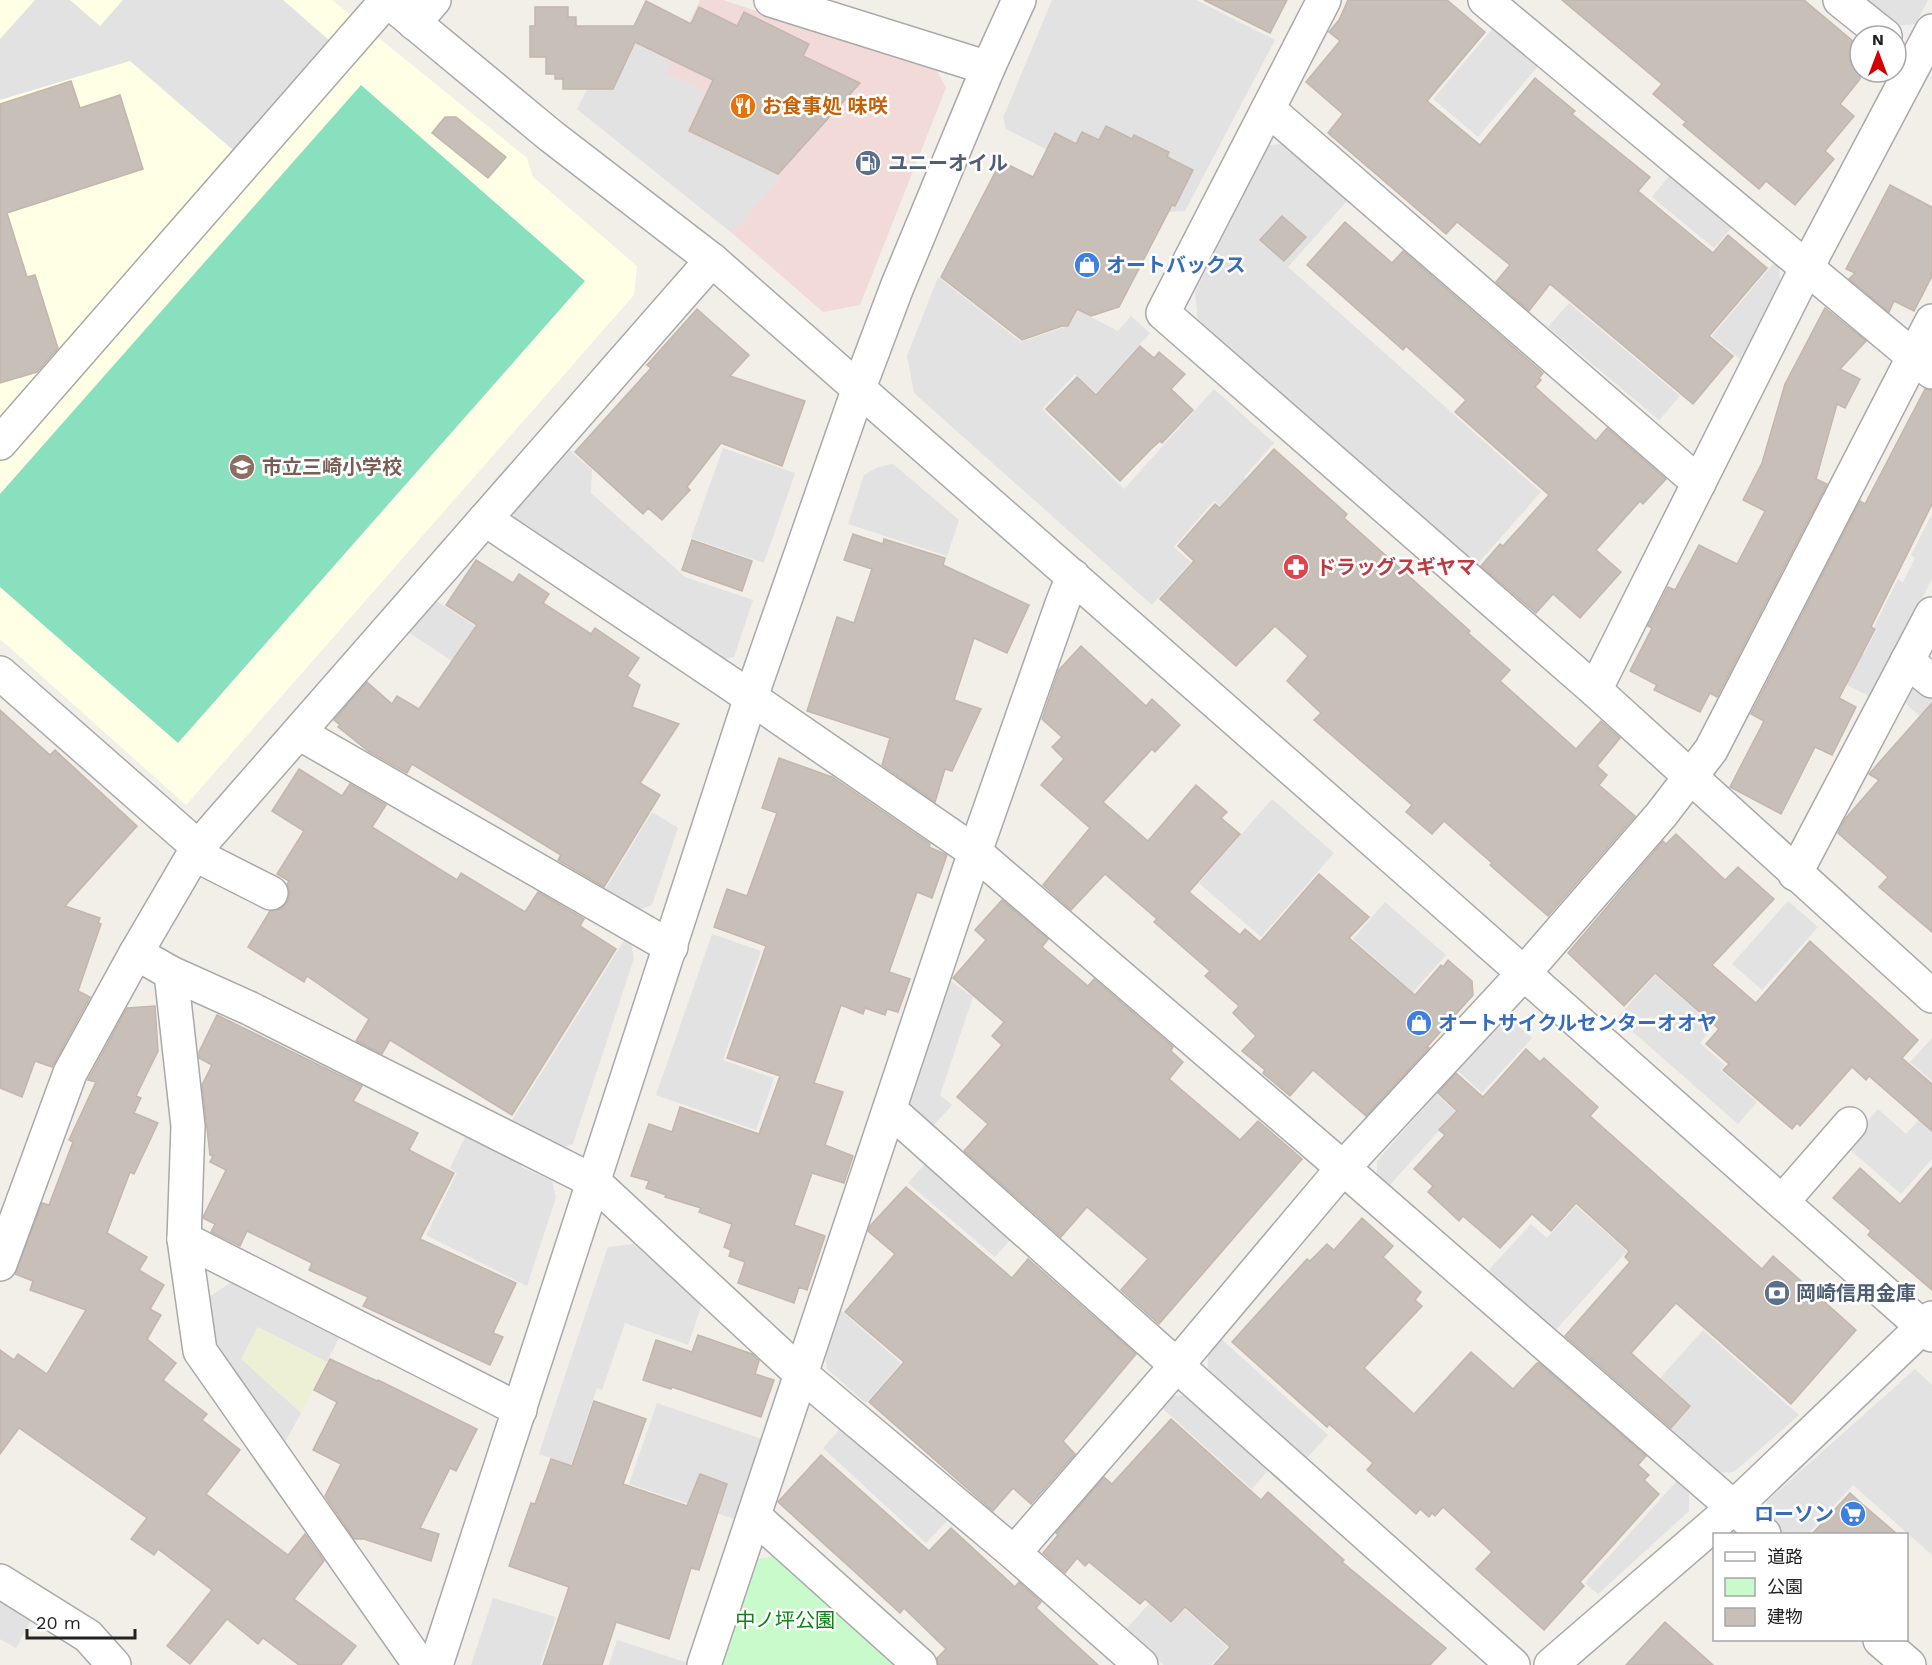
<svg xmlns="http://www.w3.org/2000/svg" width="1932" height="1665" font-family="'Work Sans','Noto Sans JP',sans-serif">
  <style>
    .commercial { fill: #f2dad9 }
    .education { fill: #ffffe5 }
    .farmland { fill: #eef0d5 }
    .park { fill: #c8facc }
    .pitch { fill: #88e0be }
    .parking { fill: #e2e2e2 }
    .building { fill: #c7bfb8; stroke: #c4b6ab; stroke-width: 1.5 }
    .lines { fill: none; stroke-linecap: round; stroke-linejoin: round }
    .minor-casing { stroke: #a9a9a9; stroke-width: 36 }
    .minor { stroke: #fff; stroke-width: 33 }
    .labels { text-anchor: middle; stroke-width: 5; stroke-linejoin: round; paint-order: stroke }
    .food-label { font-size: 20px; font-weight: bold; fill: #c56008; stroke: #fff; text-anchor: start }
    .service-label { font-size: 20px; font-weight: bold; fill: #4e5e75; stroke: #fff; text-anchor: start }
    .shop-label { font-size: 20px; font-weight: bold; fill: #366cbe; stroke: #fff; text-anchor: start }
    .education-label { font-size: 20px; font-weight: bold; fill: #785e54; stroke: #fff; text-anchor: start }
    .health-label { font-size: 20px; font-weight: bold; fill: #be3a42; stroke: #fff; text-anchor: start }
    .park-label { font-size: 20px; fill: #0c8416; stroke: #fff }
  </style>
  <rect width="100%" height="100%" fill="#f2efe9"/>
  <!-- commercial -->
  <polygon class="commercial" points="700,0 723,0 937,71 946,88 860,305 823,312 732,233 577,109 673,56"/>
  <!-- education -->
  <polygon class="education" points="0,0 332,0 527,158 533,177 637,266 634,295 186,805 0,639"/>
  <!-- farmland -->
  <polygon class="farmland" points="258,1327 327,1362 301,1413 241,1360"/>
  <!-- park -->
  <polygon class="park" points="783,1555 905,1665 721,1665 757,1559"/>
  <!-- pitch -->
  <polygon class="pitch" points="361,85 585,281 178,743 0,587 0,494"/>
  <!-- parking -->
  <g class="parking">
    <polygon points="35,0 70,0 100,26 123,0 283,0 329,40 233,150 130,61 0,100 0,39"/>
    <polygon points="1052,0 1196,0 1275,40 1185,211 1170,212 1006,129 1003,118"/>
    <polygon points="1865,0 1928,0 1916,24 1895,26"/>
    <polygon points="1494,27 1539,65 1478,137 1433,99"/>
    <polygon points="618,30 673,56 665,72 705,91 686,131 737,156 740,152 758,160 780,178 732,233 577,109"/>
    <polygon points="1285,144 1348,200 1288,267 1541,492 1474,568 1198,323 1195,292 1269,145"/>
    <polygon points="1670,175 1732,227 1714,248 1652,197"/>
    <polygon points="1774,263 1779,266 1780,283 1741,360 1712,336"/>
    <polygon points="938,277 1021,342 1070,325 1077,310 1118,331 1131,316 1150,333 1096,393 1075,374 1042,409 1124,489 1214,389 1274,443 1244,477 1256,489 1231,516 1214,501 1174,547 1191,562 1152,605 914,393 907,356"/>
    <polygon points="1569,303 1680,396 1659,420 1548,327"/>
    <polygon points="567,448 592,470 591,493 685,577 753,600 734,657 714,661 514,526 514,507"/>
    <polygon points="723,448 795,473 764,563 691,538"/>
    <polygon points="893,464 959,520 947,556 848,524 864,475 878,467"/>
    <polygon points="1932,514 1932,579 1871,697 1845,684 1861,652 1864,654 1877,629 1874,627 1898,579 1903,582 1915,558 1911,555"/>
    <polygon points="435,600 555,678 531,713 408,632"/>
    <polygon points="1911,690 1928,690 1932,694 1932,727 1904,702"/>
    <polygon points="1272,799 1334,853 1261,937 1199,883"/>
    <polygon points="652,812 678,828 652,905 636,911 604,891"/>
    <polygon points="1788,901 1818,927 1762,990 1732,964"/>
    <polygon points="1385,902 1446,955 1413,992 1353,939"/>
    <polygon points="712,934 761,951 723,1060 774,1078 756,1130 656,1095"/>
    <polygon points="625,939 631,943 634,958 573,1144 560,1148 510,1123"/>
    <polygon points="1655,975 1714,1026 1700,1043 1725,1065 1720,1070 1757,1102 1738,1124 1617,1018"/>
    <polygon points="948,979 973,997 940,1095 952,1105 932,1127 909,1107 909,1097"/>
    <polygon points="1506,1015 1532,1038 1482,1093 1457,1070"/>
    <polygon points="1932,1038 1932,1081 1910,1062"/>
    <polygon points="1436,1094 1456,1112 1387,1188 1377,1179 1377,1161"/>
    <polygon points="1932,1105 1932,1159 1901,1194 1846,1146 1878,1109 1906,1134"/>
    <polygon points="467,1133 520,1159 521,1167 552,1181 556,1197 527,1286 426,1235 457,1173 450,1168"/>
    <polygon points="925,1164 1011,1239 995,1257 908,1183"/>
    <polygon points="1576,1206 1627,1251 1554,1332 1487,1272 1531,1224 1547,1238"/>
    <polygon points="633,1244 702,1304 688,1345 625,1323 602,1390 597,1388 571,1465 539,1454 608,1247"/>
    <polygon points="232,1282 340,1336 327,1362 258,1327 241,1359 301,1413 283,1446 217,1350 210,1296"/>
    <polygon points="839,1309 901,1363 866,1403 827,1369 825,1353"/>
    <polygon points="1703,1330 1799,1415 1734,1472 1713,1473 1636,1405"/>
    <polygon points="1221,1339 1328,1435 1307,1458 1208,1369 1208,1353"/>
    <polygon points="1915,1369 1932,1385 1932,1555 1853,1485 1808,1534 1783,1534 1765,1518 1767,1501"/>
    <polygon points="1188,1395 1270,1468 1252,1489 1161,1407 1172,1396"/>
    <polygon points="657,1403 762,1439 734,1519 629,1484"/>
    <polygon points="843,1426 947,1521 926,1543 823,1448"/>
    <polygon points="1677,1481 1689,1493 1689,1511 1598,1594 1585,1583"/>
    <polygon points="493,1598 556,1617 540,1665 471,1665"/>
    <polygon points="0,1600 31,1620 16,1648 0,1639"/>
    <polygon points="1149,1604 1171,1624 1185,1609 1227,1647 1211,1665 1164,1665 1125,1630"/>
    <polygon points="617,1640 688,1663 688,1665 609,1665"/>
  </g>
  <!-- building -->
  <g class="building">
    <polygon points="1204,0 1287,0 1270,33"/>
    <polygon points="1348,0 1447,0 1485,32 1427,101 1480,145 1535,78 1575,111 1572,114 1650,177 1638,191 1713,253 1728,235 1767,268 1709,336 1733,356 1693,404 1550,284 1529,311 1496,282 1510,265 1457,222 1446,234 1328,133 1343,114 1306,82 1340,41 1329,32 1339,20"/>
    <polygon points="1562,0 1804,0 1860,47 1860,79 1840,104 1854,116 1825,151 1834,159 1795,205 1766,181 1759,189 1683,125 1686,122 1653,94 1662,84"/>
    <polygon points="646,1 691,24 699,7 737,26 744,12 809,44 803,56 860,83 778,174 689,131 713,80 635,42 613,89 563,89 563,79 555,79 555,74 546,74 546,57 530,57 530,26 535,26 535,7 568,7 568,17 576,17 576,26 634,26"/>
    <polygon points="71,81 80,108 120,95 143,169 7,213 27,277 35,275 58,348 37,372 0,383 0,104"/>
    <polygon points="445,117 456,117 506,157 488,178 432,133"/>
    <polygon points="1106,126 1132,139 1134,135 1169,152 1167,157 1193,170 1175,206 1172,205 1119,307 1091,316 1077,309 1068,326 1062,326 1022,340 941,277 1001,161 1033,177 1055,133 1076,144 1082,132 1099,140"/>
    <polygon points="1890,185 1932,207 1932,276 1914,311 1894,301 1889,312 1849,279 1855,273 1846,269"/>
    <polygon points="1282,216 1306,237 1284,261 1260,240"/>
    <polygon points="1345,222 1392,263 1403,251 1543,373 1539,378 1541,380 1535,387 1596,441 1607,428 1666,479 1643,504 1640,501 1596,550 1621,572 1580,618 1553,594 1536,613 1481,566 1500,544 1503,546 1549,495 1455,412 1466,400 1406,346 1403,350 1307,265"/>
    <polygon points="1825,308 1866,341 1840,369 1860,379 1845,408 1837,404 1816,479 1827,484 1717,697 1710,693 1700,712 1654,690 1657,685 1630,671 1652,628 1648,626 1668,587 1675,590 1699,545 1737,564 1765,511 1743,500 1762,463 1785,384"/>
    <polygon points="697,309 749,355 730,376 805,401 782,466 721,443 687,487 690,490 662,520 648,508 643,514 575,452 651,368 647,365"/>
    <polygon points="1140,346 1154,358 1159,352 1185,374 1171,389 1193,410 1162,443 1160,441 1151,449 1120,481 1046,409 1077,377 1096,395"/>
    <polygon points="1925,389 1932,390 1932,504 1871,627 1875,629 1839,698 1856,707 1832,755 1815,747 1781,814 1730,787 1764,721 1751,714 1860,501 1865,504"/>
    <polygon points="1274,449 1347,514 1344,518 1470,631 1468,633 1510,670 1500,681 1576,749 1601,721 1620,738 1597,766 1607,775 1599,785 1635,816 1548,916 1490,865 1492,863 1444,821 1432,834 1406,812 1412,805 1314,720 1321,713 1287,681 1308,656 1275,626 1236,666 1160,599 1194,561 1178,546 1215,504 1220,508"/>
    <polygon points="853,534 883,544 884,539 945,558 943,565 1029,605 1007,653 974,638 954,700 981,709 952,771 945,769 935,802 882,765 890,738 807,711 837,617 854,623 872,569 844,560"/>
    <polygon points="692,540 752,561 742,591 682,570"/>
    <polygon points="476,560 513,583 519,574 549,594 543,603 591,634 595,628 639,658 627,676 640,685 632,707 679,724 640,783 660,795 604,887 558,860 561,855 412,764 407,773 368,751 338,727 340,725 334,720 367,682 392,704 397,696 419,709 477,625 446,605"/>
    <polygon points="1081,646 1146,706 1152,699 1180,725 1155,752 1152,749 1103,802 1148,841 1196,785 1227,812 1221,818 1240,834 1189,892 1240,935 1245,929 1260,942 1319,874 1369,917 1349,938 1415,995 1441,965 1443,967 1448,960 1472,981 1473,995 1427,1047 1429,1048 1366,1116 1313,1070 1290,1096 1263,1073 1265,1070 1242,1051 1256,1036 1233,1013 1239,1006 1205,976 1210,971 1154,922 1157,919 1105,874 1071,910 1043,885 1090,828 1041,785 1064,759 1052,747 1062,737 1042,719 1059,670"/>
    <polygon points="1932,703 1932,932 1879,887 1888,877 1838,833 1845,819 1879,780 1869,774"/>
    <polygon points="0,710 50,755 55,750 137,826 65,906 100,918 98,923 101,924 78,991 90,997 52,1067 35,1061 22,1097 0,1088"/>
    <polygon points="779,758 832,777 930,844 929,847 947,855 932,898 917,892 889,972 910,979 898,1012 887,1009 885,1015 865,1008 863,1014 841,1005 814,1083 843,1092 825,1145 853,1156 844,1183 812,1173 794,1225 825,1236 807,1290 799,1287 794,1303 738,1283 745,1262 729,1256 731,1250 724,1247 732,1224 699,1212 701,1208 665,1197 666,1195 646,1188 649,1181 631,1176 649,1124 672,1132 680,1107 759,1134 780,1076 727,1058 766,946 714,927 727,889 747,896 777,813 762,808"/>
    <polygon points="299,769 342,796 350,784 386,805 372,827 457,880 461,873 525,912 538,892 584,919 580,926 616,949 512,1115 390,1040 382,1054 356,1041 369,1019 307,976 304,982 248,947 270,911 281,909 288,901 290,893 287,884 289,881 277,874 304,831 272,811"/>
    <polygon points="1676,834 1725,880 1738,867 1774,899 1712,965 1756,1003 1810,941 1918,1040 1902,1058 1932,1084 1932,1131 1869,1076 1866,1080 1852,1067 1800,1126 1797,1123 1792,1129 1723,1070 1729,1064 1706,1044 1719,1029 1655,973 1624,1006 1568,953 1663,841 1666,844"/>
    <polygon points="1002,900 1048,939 1042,947 1088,986 1094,979 1173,1047 1171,1051 1183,1062 1169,1079 1240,1140 1258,1121 1302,1159 1159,1324 1121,1290 1148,1259 1087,1207 1061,1237 964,1151 988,1124 957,1097 1002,1045 992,1036 1004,1022 953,978 986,940 975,930"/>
    <polygon points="155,1006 158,1051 136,1096 141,1098 134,1113 158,1123 134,1174 130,1172 107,1233 147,1257 139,1270 164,1285 150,1309 161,1315 147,1339 176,1363 163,1380 207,1414 202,1420 240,1450 206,1494 288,1555 305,1534 324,1561 294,1599 356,1646 341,1665 299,1665 263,1638 258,1644 227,1619 190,1664 167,1646 212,1590 158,1549 154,1555 131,1539 147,1518 19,1428 0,1454 0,1350 14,1360 18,1354 47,1374 86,1310 30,1290 33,1281 15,1274 42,1203 49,1205 73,1142 69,1140 96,1082 88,1080 127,1008"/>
    <polygon points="217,1015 362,1086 353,1101 418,1133 409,1150 454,1173 420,1239 516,1283 493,1333 503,1337 490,1365 363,1306 368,1297 309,1270 312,1263 247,1231 240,1246 211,1232 215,1224 203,1218 204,1215 226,1170 210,1162 213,1156 210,1155 202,1085 212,1065 199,1058 199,1052"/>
    <polygon points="1526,1049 1540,1062 1544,1058 1598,1107 1590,1116 1762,1269 1773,1256 1856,1330 1791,1404 1676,1303 1631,1353 1690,1406 1671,1428 1565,1336 1630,1262 1625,1257 1629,1251 1576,1203 1551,1231 1532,1214 1500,1248 1463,1216 1459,1221 1428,1192 1433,1186 1414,1169 1445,1135 1439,1130 1457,1111 1438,1093 1456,1073 1483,1097"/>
    <polygon points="1932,1167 1932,1290 1868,1235 1871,1231 1833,1198 1860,1168 1900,1204"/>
    <polygon points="906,1187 1012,1278 1028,1259 1136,1354 1063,1441 1075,1454 1031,1504 1013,1488 993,1511 869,1402 904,1362 845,1312 895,1254 868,1231 870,1226"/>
    <polygon points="1362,1218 1393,1246 1383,1257 1421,1292 1415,1300 1422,1306 1364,1368 1414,1414 1471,1352 1513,1389 1537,1363 1539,1363 1646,1456 1638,1465 1649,1475 1644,1480 1659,1494 1580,1582 1584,1586 1544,1630 1476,1569 1492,1552 1443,1507 1435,1516 1432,1513 1429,1517 1420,1509 1416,1514 1367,1470 1373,1463 1329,1424 1327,1427 1232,1342 1307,1259 1310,1261 1327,1244 1334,1250"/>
    <polygon points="698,1335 752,1354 759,1361 755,1374 774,1380 761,1417 672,1387 671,1389 643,1380 656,1340 692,1352"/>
    <polygon points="330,1359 377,1381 378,1380 477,1429 456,1471 450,1468 420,1528 439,1534 431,1561 364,1539 354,1539 325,1496 341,1464 313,1450 337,1402 314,1390"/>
    <polygon points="594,1401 646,1419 623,1484 687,1506 700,1474 727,1484 699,1570 691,1568 669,1639 616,1622 602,1665 543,1665 569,1587 509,1566 531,1503 535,1504 551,1459 572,1466"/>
    <polygon points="1171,1419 1261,1500 1268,1492 1344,1560 1342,1562 1446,1648 1430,1665 1214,1665 1230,1647 1185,1607 1171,1622 1145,1599 1140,1604 1089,1562 1085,1566 1077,1558 1065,1573 1043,1553 1058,1535 1056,1533 1104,1477 1112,1484"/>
    <polygon points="821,1455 929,1551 951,1528 1015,1587 1019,1582 1041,1602 1036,1608 1098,1665 938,1665 937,1658 946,1649 904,1608 900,1613 778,1502"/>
    <polygon points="1850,1493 1861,1503 1897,1534 1812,1534"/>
    <polygon points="1665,1622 1713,1665 1626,1665"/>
  </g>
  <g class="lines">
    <!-- minor casing -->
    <g class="minor-casing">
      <g id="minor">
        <polyline points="387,0 551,136 712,260 1441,900 1932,1335"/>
        <polyline points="771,0 988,68"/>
        <polyline points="1324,0 1163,313 1595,690 1932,996"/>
        <polyline points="1485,0 1932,372"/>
        <polyline points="1840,0 1885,36"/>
        <polyline points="414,23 434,0"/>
        <polyline points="1268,109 1699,483"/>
        <polyline points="0,443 387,0"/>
        <polyline points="485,519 731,684 975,852 1343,1168 1764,1534"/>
        <polyline points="1907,661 1932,681"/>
        <polyline points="0,673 198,847"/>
        <polyline points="1595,690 1806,269 1932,31"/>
        <polyline points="299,733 671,947"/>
        <polyline points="194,854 271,893"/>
        <polyline points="1795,874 1932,614"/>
        <polyline points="136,953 171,973 249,1008 593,1181 801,1374 1014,1553 1141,1665"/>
        <polyline points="171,973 188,1126 184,1239 200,1351 420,1665"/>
        <polyline points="890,1110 1513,1665"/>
        <polyline points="1782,1202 1850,1124"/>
        <polyline points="184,1239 520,1410"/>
        <polyline points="0,1264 70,1073 136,953 198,847 712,260"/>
        <polyline points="754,1516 920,1665"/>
        <polyline points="1014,1553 1177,1365 1343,1168 1524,973 1661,815 1711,750 1932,321"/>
        <polyline points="0,1581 88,1636 114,1665"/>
        <polyline points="1880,1640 1909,1665"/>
        <polyline points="436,1665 751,697 859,388 897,287 988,68 1019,0"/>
        <polyline points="704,1665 975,852 1062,604 1073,576"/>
        <polyline points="1551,1665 1734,1507 1932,1318"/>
      </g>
    </g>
    <!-- minor -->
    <use href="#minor" class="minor"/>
  </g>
  <!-- icons -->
  <defs>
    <g id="restaurant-disc" transform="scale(1.35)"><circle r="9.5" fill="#e8710a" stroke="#fff"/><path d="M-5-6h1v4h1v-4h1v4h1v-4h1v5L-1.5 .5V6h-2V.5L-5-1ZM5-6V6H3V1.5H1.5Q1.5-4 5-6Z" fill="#fff"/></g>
    <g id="fuel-disc" transform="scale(1.35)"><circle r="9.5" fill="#5c6f8a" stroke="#fff"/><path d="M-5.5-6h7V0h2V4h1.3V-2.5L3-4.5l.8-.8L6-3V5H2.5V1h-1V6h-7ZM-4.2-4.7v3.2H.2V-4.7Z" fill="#fff"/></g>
    <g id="shop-disc" transform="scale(1.35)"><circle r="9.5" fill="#3f7fe0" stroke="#fff"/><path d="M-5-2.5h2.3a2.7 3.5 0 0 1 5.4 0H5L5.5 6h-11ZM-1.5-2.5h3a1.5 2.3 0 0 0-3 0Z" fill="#fff"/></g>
    <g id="school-disc" transform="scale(1.35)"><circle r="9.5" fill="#8d6e63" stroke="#fff"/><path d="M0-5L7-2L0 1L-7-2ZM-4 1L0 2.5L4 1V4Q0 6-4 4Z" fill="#fff"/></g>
    <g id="pharmacy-disc" transform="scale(1.35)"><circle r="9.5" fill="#e0444e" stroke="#fff"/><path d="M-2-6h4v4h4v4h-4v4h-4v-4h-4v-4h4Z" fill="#fff"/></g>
    <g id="bank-disc" transform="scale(1.35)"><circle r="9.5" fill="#5c6f8a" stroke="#fff"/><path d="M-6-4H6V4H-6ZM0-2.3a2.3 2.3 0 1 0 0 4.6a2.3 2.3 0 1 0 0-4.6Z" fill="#fff"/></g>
    <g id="supermarket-disc" transform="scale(1.35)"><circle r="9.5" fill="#3f7fe0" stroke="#fff"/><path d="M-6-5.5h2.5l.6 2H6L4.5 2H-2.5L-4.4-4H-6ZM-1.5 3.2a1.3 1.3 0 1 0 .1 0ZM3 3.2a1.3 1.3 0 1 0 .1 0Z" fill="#fff"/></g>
  </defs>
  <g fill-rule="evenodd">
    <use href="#restaurant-disc" x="743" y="106"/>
    <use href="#fuel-disc" x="868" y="163"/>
    <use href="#shop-disc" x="1087" y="265"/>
    <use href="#school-disc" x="242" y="467"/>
    <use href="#pharmacy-disc" x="1296" y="567"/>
    <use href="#shop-disc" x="1419" y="1023"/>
    <use href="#bank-disc" x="1777" y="1293"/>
    <use href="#supermarket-disc" x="1853" y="1514"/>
  </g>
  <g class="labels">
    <!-- food labels -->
    <g class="food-label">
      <text x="762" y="113">お食事処 味咲</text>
    </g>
    <!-- service labels -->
    <g class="service-label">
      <text x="888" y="170">ユニーオイル</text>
      <text x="1796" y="1300">岡崎信用金庫</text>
    </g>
    <!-- shop labels -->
    <g class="shop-label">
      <text x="1106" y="272">オートバックス</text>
      <text x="1438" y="1030">オートサイクルセンターオオヤ</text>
      <text x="1834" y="1521" text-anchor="end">ローソン</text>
    </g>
    <!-- education labels -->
    <g class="education-label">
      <text x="262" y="474">市立三崎小学校</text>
    </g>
    <!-- health labels -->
    <g class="health-label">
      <text x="1316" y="574">ドラッグスギヤマ</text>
    </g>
    <!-- park labels -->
    <g class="park-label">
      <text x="785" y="1627">中ノ坪公園</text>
    </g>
  </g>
  <!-- legend -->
  <rect x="1713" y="1533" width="195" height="108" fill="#ffffff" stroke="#a7a7a7" stroke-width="1.5"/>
  <rect x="1725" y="1552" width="30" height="9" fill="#ffffff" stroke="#a7a7a7" stroke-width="1.5"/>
  <text x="1767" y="1563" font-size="18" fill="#222222">道路</text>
  <rect x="1725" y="1578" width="30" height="18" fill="#c8facc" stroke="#a7a7a7" stroke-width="1.5"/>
  <text x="1767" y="1593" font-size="18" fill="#222222">公園</text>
  <rect x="1725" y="1608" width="30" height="18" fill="#c7bfb8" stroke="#a7a7a7" stroke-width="1.5"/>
  <text x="1767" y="1623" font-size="18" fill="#222222">建物</text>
  <!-- north arrow -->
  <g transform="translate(1878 54)"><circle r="28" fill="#ffffff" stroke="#a7a7a7" stroke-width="1.5"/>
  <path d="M0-4.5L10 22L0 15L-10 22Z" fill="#d40000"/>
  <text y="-9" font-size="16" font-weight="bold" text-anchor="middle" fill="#222222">N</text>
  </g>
  <!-- scale -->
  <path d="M27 1629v9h108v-9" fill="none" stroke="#222222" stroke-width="3"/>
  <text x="36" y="1629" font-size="18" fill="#222222" stroke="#ffffff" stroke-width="4.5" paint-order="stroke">20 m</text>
</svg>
